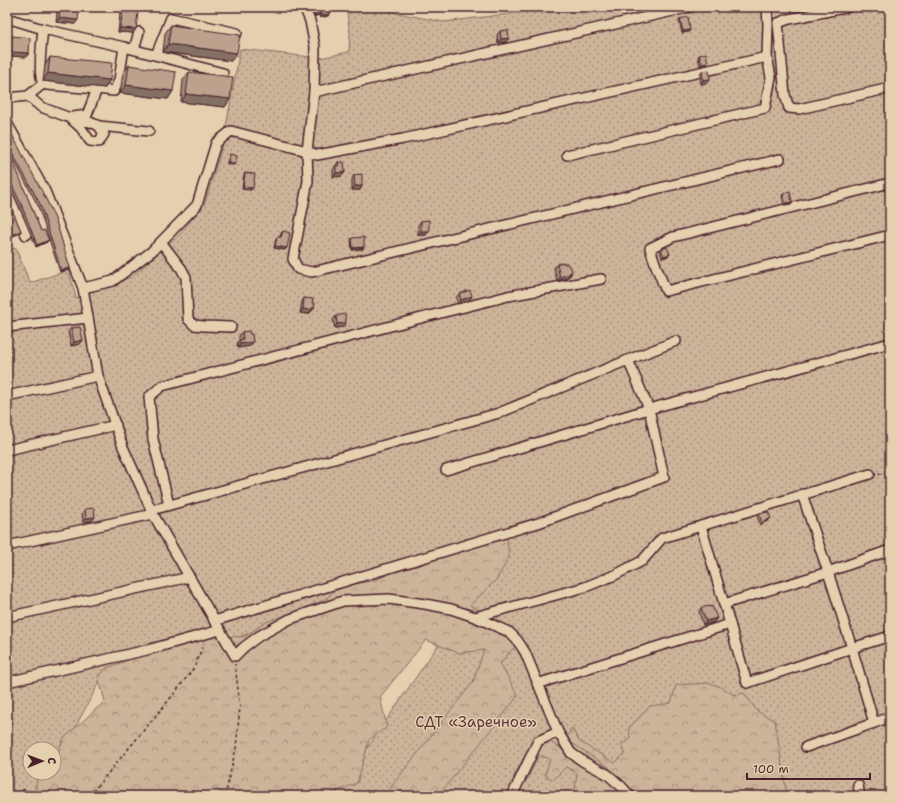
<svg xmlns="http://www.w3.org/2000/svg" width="897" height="803" font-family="'Shantell Sans',sans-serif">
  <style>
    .grass { fill: url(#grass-dots); stroke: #8a6a62 }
    .forest { fill: url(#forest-crowns); stroke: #8a6a62 }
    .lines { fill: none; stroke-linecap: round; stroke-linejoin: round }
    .minor-casing { stroke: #4a1f2b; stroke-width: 12 }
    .path { stroke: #4a1f2b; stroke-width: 1.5; stroke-dasharray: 3 3; stroke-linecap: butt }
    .minor { stroke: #e4d0af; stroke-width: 9 }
    .wall { fill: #a28b79; stroke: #4a1f2b }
    .shaded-wall { fill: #847163; stroke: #4a1f2b }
    .building { fill: #bca28d; stroke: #4a1f2b }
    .labels { text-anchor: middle; stroke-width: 3; stroke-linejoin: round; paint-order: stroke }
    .park-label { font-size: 15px; fill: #5d353c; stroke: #e4d0af }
  </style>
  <defs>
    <pattern id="grass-dots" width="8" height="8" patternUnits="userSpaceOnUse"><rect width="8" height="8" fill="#cbb499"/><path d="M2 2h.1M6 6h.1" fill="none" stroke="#a7927d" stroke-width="1.8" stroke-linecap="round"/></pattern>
    <pattern id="forest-crowns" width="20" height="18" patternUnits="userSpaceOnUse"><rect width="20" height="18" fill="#cbb499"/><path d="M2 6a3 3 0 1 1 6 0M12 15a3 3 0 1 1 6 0" fill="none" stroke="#a7927d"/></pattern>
  </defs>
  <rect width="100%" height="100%" fill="#e4d0af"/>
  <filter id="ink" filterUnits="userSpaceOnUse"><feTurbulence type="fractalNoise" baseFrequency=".025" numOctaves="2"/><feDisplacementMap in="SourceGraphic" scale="8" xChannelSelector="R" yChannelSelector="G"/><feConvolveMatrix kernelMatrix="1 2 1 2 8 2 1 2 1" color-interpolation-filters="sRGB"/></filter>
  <g filter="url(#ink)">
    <!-- grass -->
    <polygon class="grass" points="346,7 377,7 392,12 443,22 566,7 890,7 890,796 781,796 765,722 717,685 636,727 634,747 596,796 334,796 463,609 317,605 230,641 107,668 54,767 54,749 30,749 30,773 51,773 39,796 7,796 7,247 16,249 30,283 69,270 76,298 131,277 180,234 205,203 223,144 240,49 320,58 349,52 350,33"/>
    <!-- forest -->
    <g class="forest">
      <polygon points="507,538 509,558 496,580 470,605 501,622 520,641 500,663 518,696 438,796 384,796 473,682 484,650 459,653 426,640 380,697 387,727 369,740 357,783 325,796 227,796 214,788 206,796 34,796 38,773 54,773 54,759 57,757 63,739 105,701 98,677 107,668 192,635 244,637 266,622 298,611 326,599 338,587 375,580 394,572 420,565 450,552"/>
      <polygon points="710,683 723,688 734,695 744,693 757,711 775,721 787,796 574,796 577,773 566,767 553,780 545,775 550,759 539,755 527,780 513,778 527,752 542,737 605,775 610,768 566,739 572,728 579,741 615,763 625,753 621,745 630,738 629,728 650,706 671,703 676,685"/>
    </g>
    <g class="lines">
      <!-- minor casing -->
      <g class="minor-casing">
        <g id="minor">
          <polyline points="304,7 310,21 315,47 314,92 307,151 308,181 293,259 298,269 312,272 780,159"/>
          <polyline points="849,7 789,19 778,23 785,95 789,108 799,109 890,88"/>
          <polyline points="7,18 43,29 124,47 223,73"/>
          <path d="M43,29C42,38 38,74 42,81C43,83 44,84 47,85L97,89"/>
          <polyline points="134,49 139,32"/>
          <polyline points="156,55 171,18 237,33"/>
          <polyline points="314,92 691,7"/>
          <polyline points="28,96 44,83"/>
          <polyline points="7,98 28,96 41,107 70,118 90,122 99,126 104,134 99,142 90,141 81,128 70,118"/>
          <polyline points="73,117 87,115 97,89 114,91 119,80 124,47"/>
          <polyline points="7,123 45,191 83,288 98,376 123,447 153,514 235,656 244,647 259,636 290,619 343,601 389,599 425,604 451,609 475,617 509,632 517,640 525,652 558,732 571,753 584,762 607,774 622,787 630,796"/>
          <polyline points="99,126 149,131"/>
          <polyline points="567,155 765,108 771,77 767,57 768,25 767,7"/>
          <polyline points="890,183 673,237 650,248 656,266 666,291 890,235"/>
          <polyline points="7,192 26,235"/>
          <polyline points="161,242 181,268 186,277 188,319 194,325 204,326 231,327"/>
          <polyline points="83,288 113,281 152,251 197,205 216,143 231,131 307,151 317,155 403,139 767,57"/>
          <polyline points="7,327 88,318"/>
          <polyline points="628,360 676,341"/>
          <polyline points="7,396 98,376"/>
          <polyline points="7,450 116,425"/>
          <polyline points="446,470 649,409 890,343"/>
          <polyline points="169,505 153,439 149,397 162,386 425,317 508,296 601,279"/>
          <polyline points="152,510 499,413 628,360 649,409 664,477 538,523 214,621"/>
          <polyline points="7,546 153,514"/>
          <polyline points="724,604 828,572 802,494"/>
          <polyline points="7,617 190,577"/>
          <polyline points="475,617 585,587 615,575 642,561 662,538 870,474"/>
          <polyline points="730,624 747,683 852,648 828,572 890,550"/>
          <polyline points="890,636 852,648 874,723 890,717"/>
          <polyline points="7,682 147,650 220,630"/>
          <polyline points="537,684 730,624 701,526"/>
          <polyline points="806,747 874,723"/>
          <polyline points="858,785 860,796"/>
          <polyline points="512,796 538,741 558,732"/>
        </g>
      </g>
      <!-- path -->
      <g class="path">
        <polyline points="878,474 890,474"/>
        <polyline points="89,796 169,700 194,668 204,643"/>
        <polyline points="225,796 236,748 240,707 235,664"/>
      </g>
      <!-- minor -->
      <use href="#minor" class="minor"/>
    </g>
    <!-- wall -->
    <g class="wall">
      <polygon points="60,8 75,24 56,22 57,12"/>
      <polygon points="313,8 329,14 328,16 320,18 319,15 314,17 312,10"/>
      <polygon points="123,10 133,33 118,32 120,14"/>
      <polygon points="680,19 689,32 682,33 679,21"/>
      <polygon points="171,25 231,61 163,52 165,33"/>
      <polygon points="500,31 509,38 506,42 498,43 497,35"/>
      <polygon points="12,36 29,53 26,57 8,56 9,40"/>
      <polygon points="699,55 706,65 700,66 698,57"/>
      <polygon points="50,57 110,80 105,88 43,81 45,65"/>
      <polygon points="129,65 173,91 168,99 120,93 123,73"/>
      <polygon points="702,71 707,83 701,84 700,75"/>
      <polygon points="189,72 230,99 225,107 181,102 183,80"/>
      <polygon points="7,125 70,268 69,270 60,272 38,206 7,147"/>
      <polygon points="7,148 41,231 49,240 47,242 36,247 19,206 7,179"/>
      <polygon points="230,154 234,165 227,164 229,156"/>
      <polygon points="338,162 345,172 342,176 333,177 333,170"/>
      <polygon points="245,173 253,188 251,190 242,189 244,175"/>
      <polygon points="354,175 362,186 360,190 352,190 352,179"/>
      <polygon points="783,194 792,202 791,204 784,205 782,196"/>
      <polygon points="7,198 21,231 20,233 11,237 7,228"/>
      <polygon points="421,221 426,235 418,235 418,225"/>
      <polygon points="283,231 285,250 274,248 276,239 277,237 280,237 281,233"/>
      <polygon points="352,238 363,249 352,250 351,240"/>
      <polygon points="661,249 670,254 668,256 662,258 660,251"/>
      <polygon points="557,264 570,276 568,276 567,278 557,281 554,268"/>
      <polygon points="459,294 470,300 458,304 456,298"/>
      <polygon points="304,298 312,303 314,308 311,312 310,312 309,314 300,313 302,302"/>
      <polygon points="336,316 344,327 335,328 333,320"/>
      <polygon points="71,328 83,340 80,344 71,346 68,332"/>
      <polygon points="242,332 250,334 253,342 250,346 238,348 237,344 239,340 239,336"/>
      <polygon points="85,509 92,521 83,522 82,513"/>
      <polygon points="759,513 769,520 760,525 757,515"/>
      <polygon points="701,608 717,618 714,622 703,625 699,612"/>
    </g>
    <!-- shaded-wall -->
    <g class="shaded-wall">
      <polygon points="321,13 319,15 314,17 315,15"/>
      <polygon points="329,14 328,16 320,18 321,16"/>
      <polygon points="59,18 78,20 75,24 56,22"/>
      <polygon points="120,28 136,29 133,33 118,32"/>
      <polygon points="690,30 689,32 682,33 683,31"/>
      <polygon points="509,38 506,42 498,43 501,39"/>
      <polygon points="168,44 237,53 231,61 163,52"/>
      <polygon points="11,52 29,53 26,57 8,56"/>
      <polygon points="708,63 706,65 700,66 702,64"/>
      <polygon points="48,73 110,80 105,88 43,81"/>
      <polygon points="710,79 707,83 701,84 703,80"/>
      <polygon points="126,85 173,91 168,99 120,93"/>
      <polygon points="186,94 230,99 225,107 181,102"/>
      <polygon points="228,162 235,163 234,165 227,164"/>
      <polygon points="345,172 342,176 333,177 336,173"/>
      <polygon points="355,186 362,186 360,190 352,190"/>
      <polygon points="243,187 253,188 251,190 242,189"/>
      <polygon points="792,202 791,204 784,205 786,203"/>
      <polygon points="21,231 20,233 11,237 12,235"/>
      <polygon points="421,231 429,231 426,235 418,235"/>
      <polygon points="49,240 47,242 36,247 37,245"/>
      <polygon points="275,246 287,248 285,250 274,248"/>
      <polygon points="364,247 363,249 352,250 353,248"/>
      <polygon points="670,254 668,256 662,258 664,256"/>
      <polygon points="70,268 69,270 60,272 61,270"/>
      <polygon points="572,272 570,276 568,276 567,278 557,281 560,277"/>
      <polygon points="472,296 470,300 458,304 461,300"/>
      <polygon points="312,308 314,308 311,312 310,312 309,314 300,313 303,309"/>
      <polygon points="346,323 344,327 335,328 337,324"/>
      <polygon points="83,340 80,344 71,346 74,342"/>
      <polygon points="253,342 250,346 238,348 240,344"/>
      <polygon points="95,517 92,521 83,522 86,518"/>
      <polygon points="771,518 769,520 760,525 762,523"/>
      <polygon points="717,618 714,622 703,625 706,621"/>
    </g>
    <!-- building -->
    <g class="building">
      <polygon points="316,7 328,7 329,14 321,16 321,13 315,15 313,8"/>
      <polygon points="60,8 79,10 78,20 59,18"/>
      <polygon points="123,10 138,12 136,29 120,28"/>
      <polygon points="688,17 690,30 683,31 680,19"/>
      <polygon points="171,25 240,35 237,53 168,44"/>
      <polygon points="508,30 509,38 501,39 500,31"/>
      <polygon points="12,36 30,38 29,53 11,52"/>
      <polygon points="706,53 708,63 702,64 699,55"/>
      <polygon points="50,57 112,63 110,80 48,73"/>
      <polygon points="129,65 176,72 173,91 126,85"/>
      <polygon points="709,70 710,79 703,80 702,71"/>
      <polygon points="189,72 233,77 230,99 186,94"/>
      <polygon points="7,125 47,201 56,221 70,268 61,270 40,204 7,143"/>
      <polygon points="7,148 13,161 41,231 44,230 49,240 37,245 21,204 7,174"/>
      <polygon points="230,154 237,156 235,163 228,162"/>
      <polygon points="338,162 344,162 345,172 336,173 336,166 339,166"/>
      <polygon points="245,173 255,174 253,188 243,187"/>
      <polygon points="362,174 362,186 355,186 354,175"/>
      <polygon points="790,192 792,202 786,203 783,194"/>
      <polygon points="7,198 21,231 12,235 7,223"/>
      <polygon points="429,220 429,231 421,231 421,221"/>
      <polygon points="283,231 290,233 287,248 275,246 277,237 281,237"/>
      <polygon points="364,237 364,247 353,248 352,238"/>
      <polygon points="667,247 670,254 664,256 661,249"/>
      <polygon points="564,262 564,264 567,263 569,267 571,267 572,272 569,273 570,274 560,277 557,264"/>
      <polygon points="470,290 472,296 461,300 459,294"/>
      <polygon points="304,298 313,299 312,303 315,303 314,308 312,308 311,310 303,309"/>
      <polygon points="345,314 346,323 337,324 336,316"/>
      <polygon points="80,327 83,340 74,342 71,328"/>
      <polygon points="249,331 250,334 252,334 253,342 240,344 240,340 243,339 242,332"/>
      <polygon points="94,508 95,517 86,518 85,509"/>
      <polygon points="768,512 771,518 762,523 759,513"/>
      <polygon points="708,606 709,607 712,606 717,618 706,621 701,608"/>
      <polygon points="23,789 30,792 29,796 20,796"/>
    </g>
  </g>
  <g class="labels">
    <!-- park labels -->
    <g class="park-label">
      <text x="476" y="727">СДТ «Заречное»</text>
    </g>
  </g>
  <!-- margin -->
  <rect width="897" height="803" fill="none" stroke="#e4d0af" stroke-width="24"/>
  <rect x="12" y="12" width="873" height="779" fill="none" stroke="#4a1f2b" stroke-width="1.5" filter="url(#ink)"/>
  <!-- north arrow -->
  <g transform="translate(42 761) rotate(89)"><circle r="19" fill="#e4d0af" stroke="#a6897a"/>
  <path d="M0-3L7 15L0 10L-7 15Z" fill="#4a1f2b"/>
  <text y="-6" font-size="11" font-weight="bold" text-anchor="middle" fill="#4a1f2b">С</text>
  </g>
  <!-- scale -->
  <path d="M747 773v6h123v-6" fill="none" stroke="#4a1f2b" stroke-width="2"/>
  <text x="753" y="773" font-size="12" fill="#4a1f2b" stroke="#e4d0af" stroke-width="3" paint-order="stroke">100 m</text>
</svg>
